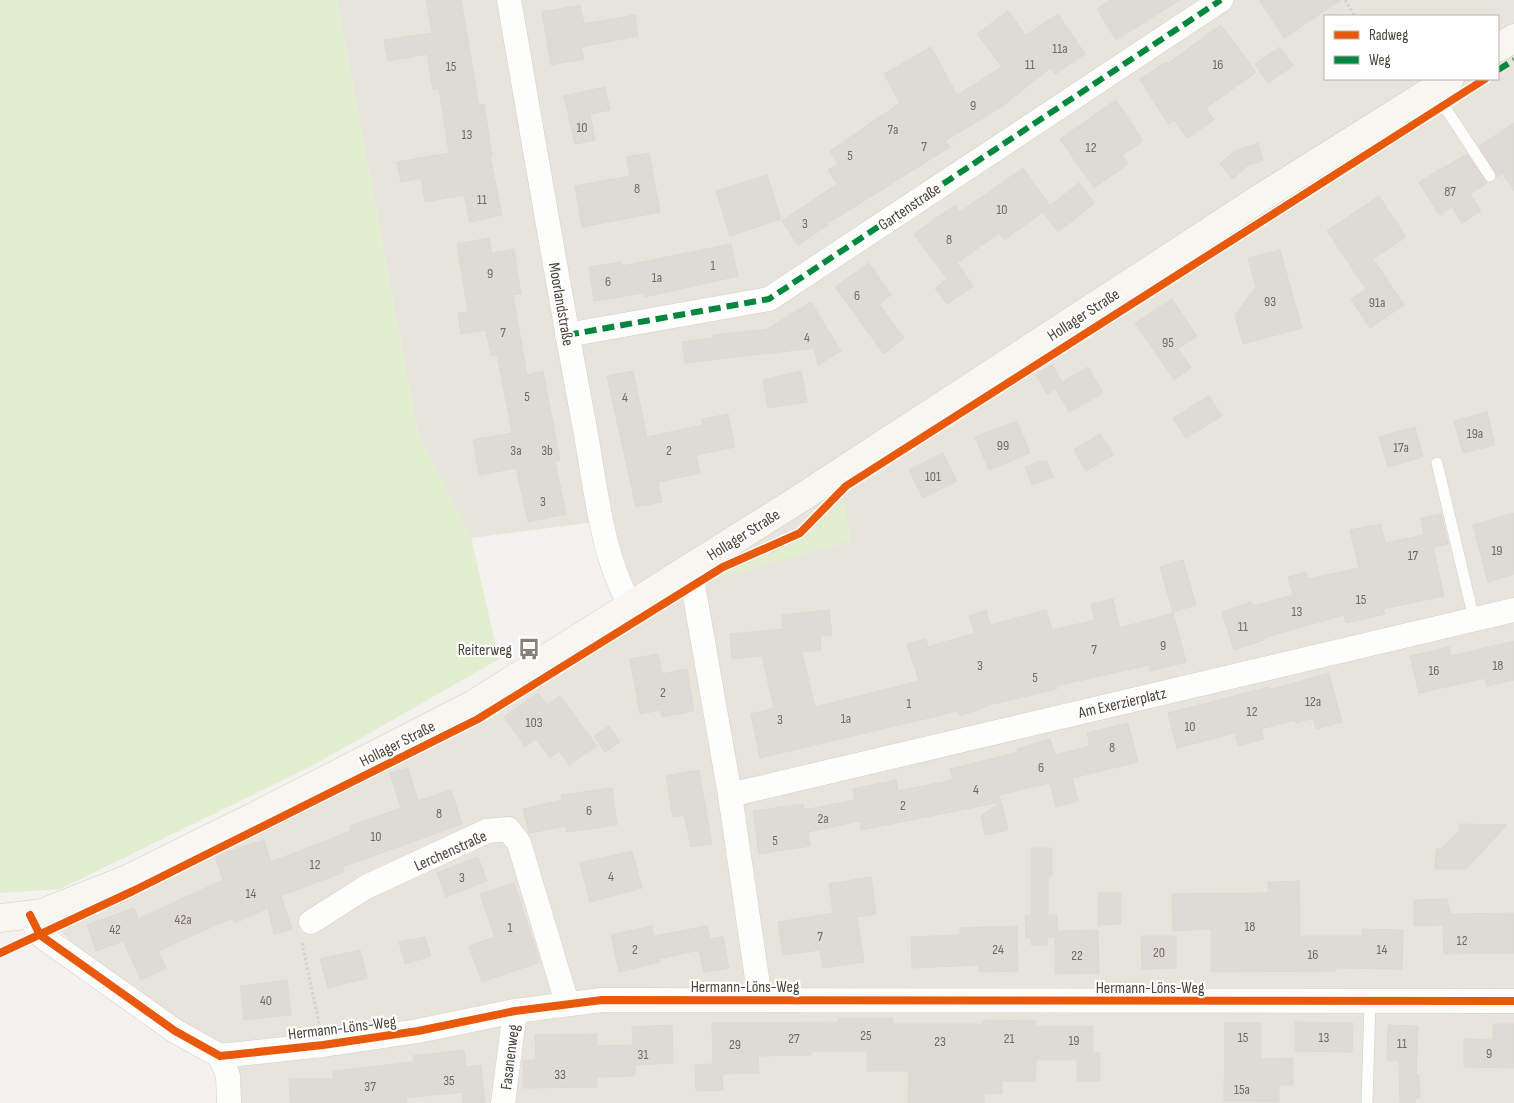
<svg xmlns="http://www.w3.org/2000/svg" width="1514" height="1103" font-family="'Sofia Sans Condensed',sans-serif">
  <style>
    .residential { fill: #e7e4dc; fill-rule: evenodd }
    .green { fill: #e1eecf }
    .building { fill: #dedbd6; stroke: #dcd9d4 }
    .lines { fill: none; stroke-linecap: round; stroke-linejoin: round }
    .service-casing { stroke: #d2d0cb; stroke-width: 12 }
    .minor-casing { stroke: #d2d0cb; stroke-width: 25 }
    .secondary-casing { stroke: #d3cfc5; stroke-width: 29 }
    .path { stroke: #d3d2cc; stroke-width: 3; stroke-dasharray: 2.5 2.5; stroke-linecap: butt }
    .service { stroke: #fdfdfc; stroke-width: 11 }
    .minor { stroke: #fdfdfc; stroke-width: 24 }
    .secondary { stroke: #f7f6f1; stroke-width: 28 }
    .quiet { stroke: #00873e; stroke-width: 6; stroke-dasharray: 12 6; stroke-linecap: butt }
    .cycleway-casing { stroke: #fff; stroke-width: 11 }
    .cycleway { stroke: #e8590c; stroke-width: 8 }
    .labels { text-anchor: middle; stroke-width: 4.5; stroke-linejoin: round; paint-order: stroke }
    .number-label { font-size: 14px; fill: #706a61 }
    .street-label { font-size: 16px; fill: #4b4439; stroke: #fff }
    .poi-label { font-size: 16px; fill: #4b4439; stroke: #fff; text-anchor: end }
  </style>
  <rect width="100%" height="100%" fill="#f4f2ee"/>
  <!-- residential -->
  <path class="residential" d="M337,0H1514V1103H223L220,1056L133,1002L42,913L125,880L630,604L603,521L471,538L418,434ZM1325,16H1498V79H1325Z"/>
  <!-- green -->
  <g class="green">
    <polygon points="0,0 337,0 418,434 471,538 499,659 312,766 60,889 0,893"/>
    <polygon points="844,499 851,541 711,580 806,537"/>
  </g>
  <!-- building -->
  <g class="building">
    <polygon points="426,0 461,0 479,105 484,104 492,156 490,156 502,215 470,222 464,195 425,202 421,178 401,182 397,162 449,153 439,89 433,90 427,54 388,61 384,40 432,33"/>
    <polygon points="1110,0 1180,0 1116,40 1097,9"/>
    <polygon points="1259,0 1341,0 1284,38"/>
    <polygon points="580,5 584,24 635,15 638,36 581,47 584,59 551,65 542,12"/>
    <polygon points="1008,11 1026,35 1058,14 1085,54 1055,74 1051,68 1001,107 945,141 950,147 827,224 828,225 798,245 782,221 837,184 828,170 838,164 830,151 900,103 884,74 931,47 957,95 1002,67 977,34"/>
    <polygon points="1221,25 1256,72 1206,108 1214,120 1187,138 1174,120 1168,124 1140,79 1166,62 1167,64"/>
    <polygon points="1280,47 1293,66 1268,83 1255,64"/>
    <polygon points="605,87 610,110 590,114 595,140 575,144 564,96"/>
    <polygon points="1116,100 1143,141 1122,155 1128,164 1094,188 1060,139"/>
    <polygon points="1514,123 1514,191 1502,173 1497,177 1479,146"/>
    <polygon points="1258,143 1263,161 1248,165 1233,179 1220,164 1235,151"/>
    <polygon points="649,153 660,212 582,227 575,186 630,176 626,157"/>
    <polygon points="1467,154 1487,183 1470,194 1481,211 1462,223 1452,207 1439,215 1419,182"/>
    <polygon points="1023,168 1050,206 1079,183 1095,203 1058,232 1043,212 1004,240 999,233 957,263 973,286 947,304 935,288 947,279 914,234 955,205 960,212"/>
    <polygon points="767,175 781,219 730,236 716,191"/>
    <polygon points="1379,196 1406,237 1373,259 1404,305 1370,328 1351,299 1366,289 1327,231"/>
    <polygon points="489,238 492,253 514,249 521,294 513,295 527,375 543,371 560,460 555,461 566,514 528,522 516,468 479,475 473,440 512,433 497,355 491,356 486,330 461,334 458,313 468,312 457,244"/>
    <polygon points="731,244 738,276 644,297 643,293 594,301 589,267 621,262 622,266"/>
    <polygon points="1280,250 1302,328 1243,344 1235,315 1256,287 1248,258"/>
    <polygon points="869,263 891,295 879,304 904,338 884,354 835,287"/>
    <polygon points="1172,299 1197,336 1178,349 1191,368 1174,380 1135,323"/>
    <polygon points="811,302 841,351 818,365 814,348 685,363 682,342 714,338 713,335 767,329"/>
    <polygon points="1052,365 1062,382 1088,367 1103,393 1069,412 1056,389 1047,394 1036,374"/>
    <polygon points="633,371 647,437 703,425 702,419 728,414 735,447 696,455 700,473 658,482 662,502 636,507 607,376"/>
    <polygon points="801,371 807,402 768,408 763,380"/>
    <polygon points="1209,396 1222,416 1186,438 1173,418"/>
    <polygon points="1487,412 1495,445 1463,453 1454,421"/>
    <polygon points="1017,421 1030,453 989,470 975,437"/>
    <polygon points="1415,427 1423,457 1388,467 1379,437"/>
    <polygon points="1100,434 1114,455 1086,471 1074,450"/>
    <polygon points="943,453 957,481 923,498 909,470"/>
    <polygon points="1040,461 1047,461 1053,477 1032,485 1025,467"/>
    <polygon points="1514,513 1514,574 1488,582 1473,525"/>
    <polygon points="1441,514 1448,544 1433,547 1444,596 1383,609 1385,614 1346,623 1344,615 1263,638 1264,640 1234,650 1222,612 1251,602 1253,606 1293,595 1288,577 1306,572 1308,579 1359,568 1350,530 1381,524 1385,543 1424,535 1421,518"/>
    <polygon points="1183,560 1196,605 1173,612 1160,567"/>
    <polygon points="1113,599 1120,628 1173,613 1186,662 1150,671 1149,665 1056,686 1057,689 993,704 960,716 958,711 760,758 751,714 774,708 762,656 732,659 730,634 783,629 782,615 829,610 832,635 820,636 821,650 802,652 815,707 919,681 907,644 926,639 928,647 975,633 969,616 986,610 990,625 1046,610 1052,630 1095,620 1091,604"/>
    <polygon points="1514,641 1514,680 1487,686 1485,678 1419,693 1410,656 1449,647 1451,656"/>
    <polygon points="658,654 662,674 687,669 694,711 662,717 660,710 640,714 630,659"/>
    <polygon points="1329,673 1342,722 1316,729 1313,718 1296,723 1295,720 1261,729 1264,739 1238,746 1235,733 1177,748 1168,713 1269,687 1269,690"/>
    <polygon points="538,693 547,705 560,696 597,746 569,765 559,751 550,758 536,739 525,747 504,717"/>
    <polygon points="1128,723 1138,762 1072,778 1078,801 1056,807 1050,783 999,795 1001,802 861,830 860,821 808,832 810,846 759,854 753,811 803,804 804,810 855,800 853,789 896,780 898,791 953,780 950,769 1018,752 1017,749 1050,739 1055,755 1090,746 1087,733"/>
    <polygon points="609,726 620,742 605,752 594,736"/>
    <polygon points="408,768 418,801 451,790 462,824 342,867 344,872 281,896 292,929 274,934 268,908 235,923 232,918 158,951 166,968 141,980 123,941 96,951 87,925 134,908 138,919 223,880 215,856 264,840 271,862 351,831 350,826 401,808 390,773"/>
    <polygon points="699,770 712,844 691,847 684,815 673,817 666,776"/>
    <polygon points="612,788 617,825 567,832 566,826 529,833 523,809 562,800 561,795"/>
    <polygon points="1001,802 1008,830 985,835 981,816"/>
    <polygon points="1459,824 1507,825 1466,869 1435,869 1436,849 1441,849 1459,831"/>
    <polygon points="1031,848 1052,848 1052,876 1048,876 1048,915 1057,915 1058,931 1098,930 1099,973 1055,974 1055,937 1047,938 1047,945 1031,945 1031,938 1026,938 1025,915 1031,915"/>
    <polygon points="632,851 642,888 590,902 580,863"/>
    <polygon points="478,857 487,881 446,897 437,873"/>
    <polygon points="871,877 876,914 857,917 864,962 823,968 820,950 783,955 778,922 833,913 829,884"/>
    <polygon points="1299,881 1300,936 1362,936 1362,929 1403,930 1402,969 1336,968 1336,971 1211,972 1211,929 1173,931 1172,894 1268,893 1268,882"/>
    <polygon points="514,883 540,962 482,982 469,946 495,937 480,894"/>
    <polygon points="1098,893 1121,893 1121,924 1098,925"/>
    <polygon points="1447,899 1451,914 1514,913 1514,953 1444,954 1443,925 1414,926 1414,900"/>
    <polygon points="652,926 654,936 707,926 710,939 723,937 729,968 704,972 699,950 659,959 660,962 619,972 611,935"/>
    <polygon points="1017,926 1018,971 979,972 978,965 912,968 911,937 960,935 960,928"/>
    <polygon points="1141,936 1176,936 1176,968 1142,969"/>
    <polygon points="425,937 431,956 405,964 399,942"/>
    <polygon points="360,950 367,978 328,988 320,959"/>
    <polygon points="287,980 291,1015 244,1020 240,986"/>
    <polygon points="839,1018 893,1018 893,1024 983,1024 983,1020 1036,1021 1036,1026 1093,1026 1093,1053 1100,1053 1100,1081 1077,1081 1077,1060 1036,1060 1035,1081 1002,1081 1002,1093 984,1094 984,1103 908,1103 909,1071 867,1071 867,1051 811,1051 811,1055 758,1056 759,1073 722,1074 723,1090 696,1091 695,1065 713,1064 712,1023 838,1022"/>
    <polygon points="1295,1022 1353,1023 1352,1052 1295,1051"/>
    <polygon points="1225,1023 1261,1023 1261,1059 1293,1058 1293,1085 1279,1085 1279,1102 1224,1101"/>
    <polygon points="1493,1024 1514,1024 1514,1068 1464,1067 1464,1039 1493,1040"/>
    <polygon points="672,1025 673,1063 635,1065 635,1076 597,1077 597,1087 523,1088 523,1060 536,1060 535,1035 597,1034 597,1046 633,1045 632,1027"/>
    <polygon points="1388,1025 1418,1026 1416,1075 1419,1075 1420,1098 1415,1098 1415,1103 1400,1103 1399,1061 1387,1060"/>
    <polygon points="464,1050 466,1067 481,1065 485,1103 463,1103 462,1092 406,1098 407,1103 290,1103 289,1079 334,1079 333,1071 414,1062 413,1056"/>
  </g>
  <g class="lines">
    <!-- service casing -->
    <g class="service-casing">
      <g id="service">
        <polyline points="1433,89 1490,176"/>
        <polyline points="1437,463 1474,619"/>
        <polyline points="1367,1103 1370,1001"/>
      </g>
    </g>
    <!-- minor casing -->
    <g class="minor-casing">
      <g id="minor">
        <path d="M509,0C534,143 558,287 585,429C595,482 602,559 630,604"/>
        <polyline points="567,335 769,299 1221,0"/>
        <polyline points="685,571 693,585 730,795 760,999"/>
        <polyline points="730,795 1514,610"/>
        <polyline points="30,915 40,935 175,1031 220,1056 323,1045 418,1031 515,1011 602,1000 1514,1001"/>
        <polyline points="311,922 366,887 487,831 508,829 519,843 567,1003"/>
        <polyline points="220,1056 228,1076 229,1103"/>
        <polyline points="503,1103 515,1011"/>
      </g>
    </g>
    <!-- secondary casing -->
    <g class="secondary-casing">
      <g id="secondary">
        <polyline points="1498,48 1514,38"/>
        <polyline points="0,918 42,913 125,880 255,816 472,705 793,503 1262,197 1450,79"/>
      </g>
    </g>
    <!-- path -->
    <g class="path">
      <polyline points="1345,0 1355,16"/>
      <polyline points="302,943 319,1023"/>
    </g>
    <!-- service -->
    <use href="#service" class="service"/>
    <!-- minor -->
    <use href="#minor" class="minor"/>
    <!-- secondary -->
    <use href="#secondary" class="secondary"/>
    <!-- quiet -->
    <g class="quiet">
      <polyline points="1498,70 1514,60"/>
      <polyline points="567,335 769,299 1221,0"/>
    </g>
    <!-- cycleway casing -->
    <g class="cycleway-casing">
      <g id="cycleway">
        <polyline points="30,915 40,935 175,1031 220,1056 323,1045 418,1031 515,1011 602,1000 1514,1001"/>
        <polyline points="0,953 133,891 478,719 723,567 800,533 846,486 1485,79"/>
      </g>
    </g>
    <!-- cycleway -->
    <use href="#cycleway" class="cycleway"/>
  </g>
  <!-- icons -->
  <defs>
    <g id="bus-bare" transform="scale(1.725)"><path d="M-5-6H5V4H4V6H2V4H-2V6H-4V4H-5ZM-3.5-4V0h7V-4ZM-3.5 1.2v1.5H-2V1.2ZM2 1.2v1.5H3.5V1.2Z" fill="#868178" stroke="#fff" stroke-width="2.5" paint-order="stroke"/></g>
  </defs>
  <g fill-rule="evenodd">
    <use href="#bus-bare" x="529" y="649"/>
  </g>
  <g class="labels">
    <!-- number labels -->
    <g class="number-label">
      <text x="1060" y="53">11a</text>
      <text x="1030" y="69">11</text>
      <text x="1218" y="69">16</text>
      <text x="451" y="71">15</text>
      <text x="973" y="110">9</text>
      <text x="582" y="132">10</text>
      <text x="893" y="134">7a</text>
      <text x="467" y="139">13</text>
      <text x="924" y="151">7</text>
      <text x="1091" y="152">12</text>
      <text x="850" y="160">5</text>
      <text x="637" y="193">8</text>
      <text x="1450" y="196">87</text>
      <text x="482" y="204">11</text>
      <text x="1002" y="214">10</text>
      <text x="805" y="228">3</text>
      <text x="949" y="244">8</text>
      <text x="713" y="270">1</text>
      <text x="490" y="278">9</text>
      <text x="657" y="282">1a</text>
      <text x="608" y="286">6</text>
      <text x="857" y="300">6</text>
      <text x="1270" y="306">93</text>
      <text x="1377" y="307">91a</text>
      <text x="503" y="337">7</text>
      <text x="807" y="342">4</text>
      <text x="1168" y="347">95</text>
      <text x="527" y="401">5</text>
      <text x="625" y="402">4</text>
      <text x="1475" y="438">19a</text>
      <text x="1003" y="450">99</text>
      <text x="1401" y="452">17a</text>
      <text x="516" y="455">3a</text>
      <text x="547" y="455">3b</text>
      <text x="669" y="455">2</text>
      <text x="933" y="481">101</text>
      <text x="543" y="506">3</text>
      <text x="1497" y="555">19</text>
      <text x="1413" y="560">17</text>
      <text x="1361" y="604">15</text>
      <text x="1297" y="616">13</text>
      <text x="1243" y="631">11</text>
      <text x="1163" y="650">9</text>
      <text x="1094" y="654">7</text>
      <text x="980" y="670">3</text>
      <text x="1498" y="670">18</text>
      <text x="1434" y="675">16</text>
      <text x="1035" y="682">5</text>
      <text x="663" y="697">2</text>
      <text x="1313" y="706">12a</text>
      <text x="909" y="708">1</text>
      <text x="1252" y="716">12</text>
      <text x="846" y="723">1a</text>
      <text x="780" y="724">3</text>
      <text x="534" y="727">103</text>
      <text x="1190" y="731">10</text>
      <text x="1112" y="752">8</text>
      <text x="1041" y="772">6</text>
      <text x="976" y="794">4</text>
      <text x="903" y="810">2</text>
      <text x="589" y="815">6</text>
      <text x="439" y="818">8</text>
      <text x="823" y="823">2a</text>
      <text x="376" y="841">10</text>
      <text x="775" y="845">5</text>
      <text x="315" y="869">12</text>
      <text x="611" y="881">4</text>
      <text x="462" y="882">3</text>
      <text x="251" y="898">14</text>
      <text x="183" y="924">42a</text>
      <text x="1250" y="931">18</text>
      <text x="510" y="932">1</text>
      <text x="115" y="934">42</text>
      <text x="820" y="941">7</text>
      <text x="1462" y="945">12</text>
      <text x="635" y="954">2</text>
      <text x="998" y="954">24</text>
      <text x="1382" y="954">14</text>
      <text x="1159" y="957">20</text>
      <text x="1313" y="959">16</text>
      <text x="1077" y="960">22</text>
      <text x="266" y="1005">40</text>
      <text x="866" y="1040">25</text>
      <text x="1243" y="1042">15</text>
      <text x="1324" y="1042">13</text>
      <text x="794" y="1043">27</text>
      <text x="1009" y="1043">21</text>
      <text x="1074" y="1045">19</text>
      <text x="940" y="1046">23</text>
      <text x="1402" y="1048">11</text>
      <text x="735" y="1049">29</text>
      <text x="1489" y="1058">9</text>
      <text x="643" y="1059">31</text>
      <text x="560" y="1079">33</text>
      <text x="449" y="1085">35</text>
      <text x="370" y="1091">37</text>
      <text x="1242" y="1094">15a</text>
    </g>
    <!-- street labels -->
    <g class="street-label">
      <text transform="translate(909 206) rotate(-34)" y="6">Gartenstraße</text>
      <text transform="translate(562 304) rotate(80)" y="6">Moorlandstraße</text>
      <text transform="translate(1083 314) rotate(-33)" y="6">Hollager Straße</text>
      <text transform="translate(743 534) rotate(-32)" y="6">Hollager Straße</text>
      <text transform="translate(1122 702) rotate(-13)" y="6">Am Exerzierplatz</text>
      <text transform="translate(397 743) rotate(-27)" y="6">Hollager Straße</text>
      <text transform="translate(450 850) rotate(-24)" y="6">Lerchenstraße</text>
      <text x="745" y="992">Hermann-Löns-Weg</text>
      <text x="1150" y="993">Hermann-Löns-Weg</text>
      <text transform="translate(342 1027) rotate(-7)" y="6">Hermann-Löns-Weg</text>
      <text transform="translate(509 1057) rotate(-83)" y="6">Fasanenweg</text>
    </g>
    <!-- poi labels -->
    <g class="poi-label">
      <text x="512" y="655">Reiterweg</text>
    </g>
  </g>
  <!-- legend -->
  <rect x="1324" y="15" width="175" height="65" fill="#ffffff" stroke="#b7b4b0"/>
  <rect x="1334" y="31" width="25" height="8" fill="#e8590c" stroke="#b7b4b0"/>
  <text x="1369" y="40" font-size="15" fill="#4b4439">Radweg</text>
  <rect x="1334" y="56" width="25" height="8" fill="#00873e" stroke="#b7b4b0"/>
  <text x="1369" y="65" font-size="15" fill="#4b4439">Weg</text>
</svg>
